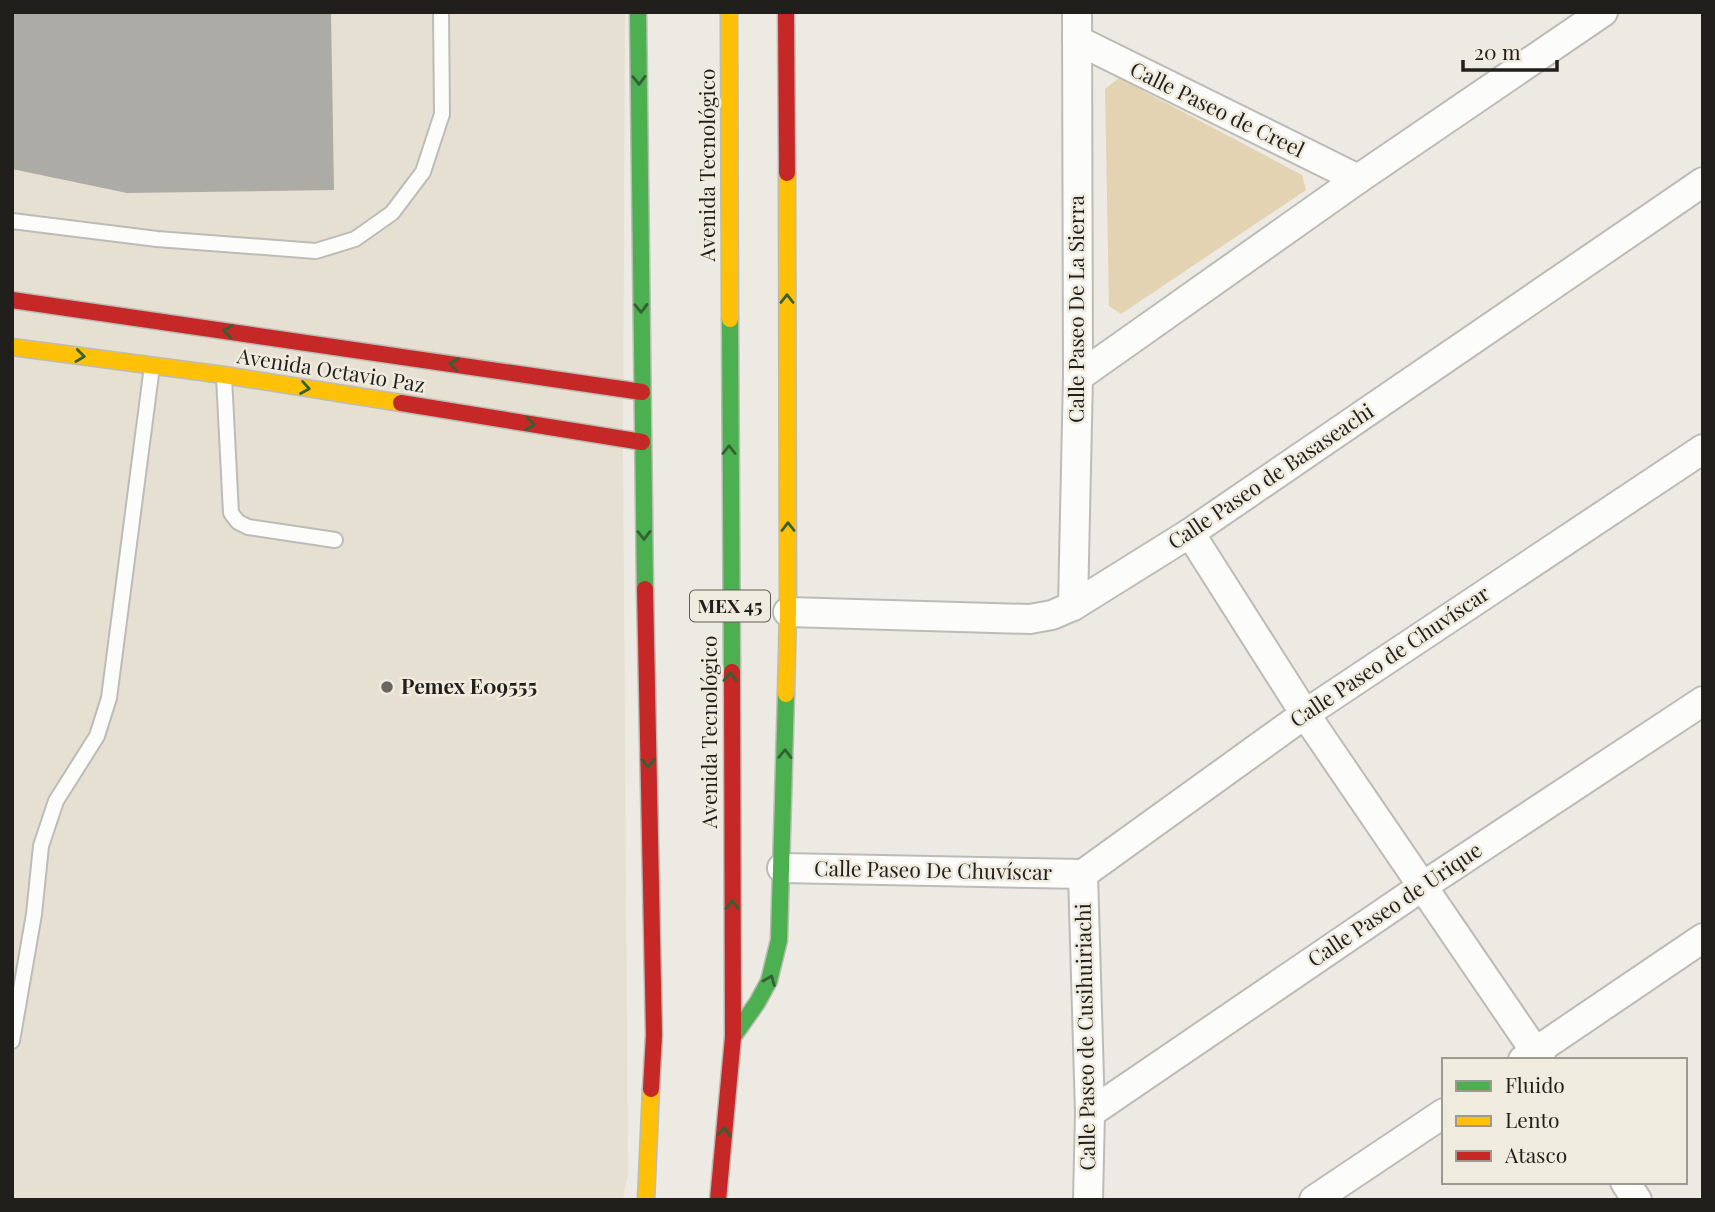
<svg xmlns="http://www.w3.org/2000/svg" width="1715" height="1212" font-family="'Playfair Display',serif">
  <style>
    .built { fill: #e6e0d2 }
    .green { fill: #e3d3b3 }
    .building { fill: #adaba6 }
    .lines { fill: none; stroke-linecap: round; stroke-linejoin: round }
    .lane-casing { stroke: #bdbbb6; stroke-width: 18 }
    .street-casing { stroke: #bdbbb6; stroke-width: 32 }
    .fast-casing { stroke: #bdbbb6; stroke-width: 19 }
    .slow-casing { stroke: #bdbbb6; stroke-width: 19 }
    .jam-casing { stroke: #bdbbb6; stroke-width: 19 }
    .lane { stroke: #fcfcfb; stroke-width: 14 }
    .street { stroke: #fcfcfb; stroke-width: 28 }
    .fast { stroke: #4caf50; stroke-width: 16 }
    .slow { stroke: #ffc107; stroke-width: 16 }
    .jam { stroke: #c62828; stroke-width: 16 }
    .oneway { stroke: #346033 }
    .poi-dot { fill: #686661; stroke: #f0ebdf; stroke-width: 2.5 }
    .labels { text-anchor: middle; stroke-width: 5; stroke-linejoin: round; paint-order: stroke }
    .shield { fill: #f0ebdf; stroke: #5f5c56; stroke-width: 2 }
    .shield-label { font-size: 19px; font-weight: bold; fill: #211f1b }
    .street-label { font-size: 21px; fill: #211f1b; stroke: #f0ebdf }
    .poi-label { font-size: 21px; font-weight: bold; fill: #211f1b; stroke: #f0ebdf; text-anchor: start }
  </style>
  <rect width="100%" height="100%" fill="#eceae3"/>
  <!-- built -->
  <polygon class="built" points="12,12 625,12 623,451 628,1173 623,1200 12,1200"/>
  <!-- green -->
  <polygon class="green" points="1119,78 1302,175 1306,190 1121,314 1109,306 1105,89"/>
  <!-- building -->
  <polygon class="building" points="12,12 331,12 334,190 127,193 12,169"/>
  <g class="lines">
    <!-- lane casing -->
    <g class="lane-casing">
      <g id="lane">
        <polyline points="12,221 157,239 316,251 355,239 392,213 423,172 442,114 441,12"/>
        <polyline points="224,377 231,513 238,522 248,527 335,540"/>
        <polyline points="12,1041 34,914 41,846 56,801 97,736 109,698 152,366"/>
      </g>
    </g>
    <!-- street casing -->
    <g class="street-casing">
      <g id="street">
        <polyline points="1077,40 1358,179"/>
        <polyline points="1078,377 1358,179 1603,12"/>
        <polyline points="1190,533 1305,714 1541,1060"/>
        <polyline points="1073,606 1078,377 1077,12"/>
        <polyline points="788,612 1030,619 1052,615 1073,606 1190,533 1703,182"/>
        <polyline points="782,868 1083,874"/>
        <polyline points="1083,874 1305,714 1703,449"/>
        <polyline points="1083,874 1090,1113 1088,1200"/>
        <polyline points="1523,1060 1703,938"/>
        <polyline points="1090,1113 1423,886 1703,701"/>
        <polyline points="1625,1182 1637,1200"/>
        <polyline points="1314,1200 1444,1113"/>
      </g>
    </g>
    <!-- fast casing -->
    <g class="fast-casing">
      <g id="fast">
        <polyline points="638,12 645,589"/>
        <polyline points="730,319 732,672"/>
        <polyline points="733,1037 757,1003 769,981 779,940 786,694"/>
      </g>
    </g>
    <!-- slow casing -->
    <g class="slow-casing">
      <g id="slow">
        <polyline points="729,12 730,319"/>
        <polyline points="12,347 224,375 401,403"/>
        <polyline points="786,694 788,612 787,173"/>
        <polyline points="646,1200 651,1089"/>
      </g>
    </g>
    <!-- jam casing -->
    <g class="jam-casing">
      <g id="jam">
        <polyline points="786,12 787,173"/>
        <polyline points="12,300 642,392"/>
        <polyline points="401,403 642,442"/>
        <polyline points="645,589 654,1035 651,1089"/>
        <polyline points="718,1200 733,1037 732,672"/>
      </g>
    </g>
    <!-- lane -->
    <use href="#lane" class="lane"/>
    <!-- street -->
    <use href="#street" class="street"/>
    <!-- fast -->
    <use href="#fast" class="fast"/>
    <!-- slow -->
    <use href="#slow" class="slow"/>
    <!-- jam -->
    <use href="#jam" class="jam"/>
  </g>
  <!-- one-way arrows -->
  <defs><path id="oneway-chevron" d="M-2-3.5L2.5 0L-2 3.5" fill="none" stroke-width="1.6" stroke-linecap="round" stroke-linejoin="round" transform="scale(1.75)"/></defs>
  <g class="oneway">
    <use href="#oneway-chevron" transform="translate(639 80) rotate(89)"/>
    <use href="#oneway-chevron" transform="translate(787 299) rotate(-90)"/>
    <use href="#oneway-chevron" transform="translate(641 308) rotate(89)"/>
    <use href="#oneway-chevron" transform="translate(228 331) rotate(-172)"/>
    <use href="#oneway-chevron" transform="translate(80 356) rotate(7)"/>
    <use href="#oneway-chevron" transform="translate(454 364) rotate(-172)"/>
    <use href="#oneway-chevron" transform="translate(305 388) rotate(9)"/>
    <use href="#oneway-chevron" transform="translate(530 424) rotate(9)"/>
    <use href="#oneway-chevron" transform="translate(729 450) rotate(-90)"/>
    <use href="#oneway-chevron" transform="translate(788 527) rotate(-90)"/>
    <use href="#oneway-chevron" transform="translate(644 535) rotate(89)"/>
    <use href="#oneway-chevron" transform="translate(730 677) rotate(-90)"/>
    <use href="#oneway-chevron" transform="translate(785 754) rotate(-89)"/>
    <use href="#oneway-chevron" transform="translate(648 763) rotate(89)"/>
    <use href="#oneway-chevron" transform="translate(732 905) rotate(-90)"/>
    <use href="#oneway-chevron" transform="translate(770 980) rotate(-68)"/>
    <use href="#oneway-chevron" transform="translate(724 1132) rotate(-85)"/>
  </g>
  <!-- markers -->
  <circle class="poi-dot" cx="387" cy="687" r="7"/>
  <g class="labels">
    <!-- shield labels -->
    <rect class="shield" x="690" y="590.5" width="80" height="31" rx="5"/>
    <g class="shield-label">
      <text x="730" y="613">MEX 45</text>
    </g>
    <!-- street labels -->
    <g class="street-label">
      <text transform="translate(1217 110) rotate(26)" y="7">Calle Paseo de Creel</text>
      <text transform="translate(708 165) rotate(-90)" y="7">Avenida Tecnológico</text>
      <text transform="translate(1077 309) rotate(-90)" y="7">Calle Paseo De La Sierra</text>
      <text transform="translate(331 371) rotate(9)" y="7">Avenida Octavio Paz</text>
      <text transform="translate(1271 477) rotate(-34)" y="7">Calle Paseo de Basaseachi</text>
      <text transform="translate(1390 657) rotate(-34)" y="7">Calle Paseo de Chuvíscar</text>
      <text transform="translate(710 732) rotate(-90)" y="7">Avenida Tecnológico</text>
      <text transform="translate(933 871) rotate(1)" y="7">Calle Paseo De Chuvíscar</text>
      <text transform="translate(1395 905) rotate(-34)" y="7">Calle Paseo de Urique</text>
      <text transform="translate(1086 1037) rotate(-91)" y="7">Calle Paseo de Cusihuiriachi</text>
    </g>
    <!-- poi labels -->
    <g class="poi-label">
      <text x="401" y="694">Pemex E09555</text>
    </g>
  </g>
  <!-- border -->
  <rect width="1715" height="1212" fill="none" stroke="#211f1b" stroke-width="28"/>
  <!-- legend -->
  <rect x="1442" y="1058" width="245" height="126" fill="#f0ebdf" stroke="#9d9991" stroke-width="2"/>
  <rect x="1456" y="1081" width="35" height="10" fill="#4caf50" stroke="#9d9991" stroke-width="2"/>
  <text x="1505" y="1093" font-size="21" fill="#211f1b">Fluido</text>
  <rect x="1456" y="1116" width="35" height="10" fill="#ffc107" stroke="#9d9991" stroke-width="2"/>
  <text x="1505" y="1128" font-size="21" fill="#211f1b">Lento</text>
  <rect x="1456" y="1151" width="35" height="10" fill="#c62828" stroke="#9d9991" stroke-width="2"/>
  <text x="1505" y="1163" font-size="21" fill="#211f1b">Atasco</text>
  <!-- scale -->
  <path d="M1463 60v10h94v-10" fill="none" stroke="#211f1b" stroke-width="3.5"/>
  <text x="1474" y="60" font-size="21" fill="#211f1b" stroke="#f0ebdf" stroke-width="5" paint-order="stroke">20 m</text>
</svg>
